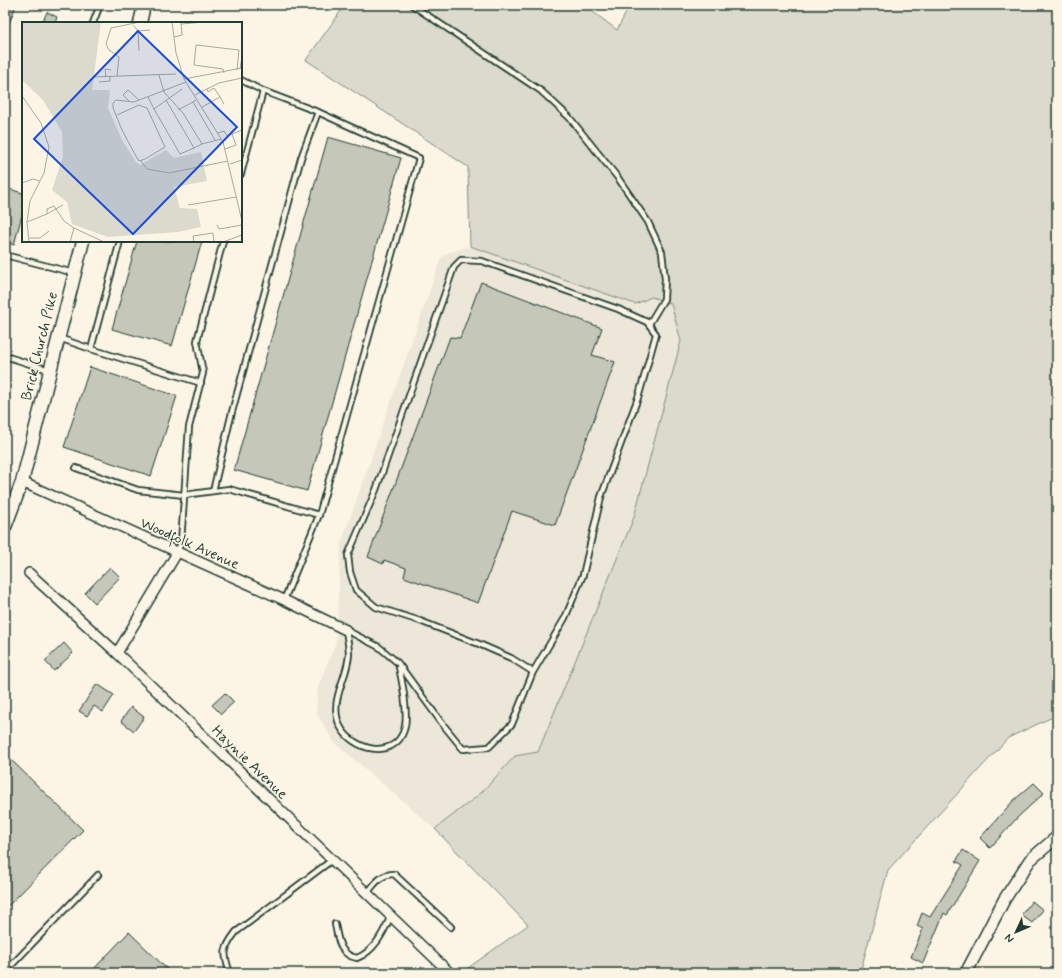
<svg xmlns="http://www.w3.org/2000/svg" width="1062" height="978" font-family="Mynerve,sans-serif">
  <style>
    .built { fill: #ece7d8 }
    .green { fill: #dcdacc; stroke: #7e8c80 }
    .building { fill: #c5c7b9; stroke: #1f3d34 }
    .lines { fill: none; stroke-linecap: round; stroke-linejoin: round }
    .service-casing { stroke: #1f3d34; stroke-width: 8 }
    .minor-casing { stroke: #1f3d34; stroke-width: 12 }
    .tertiary-casing { stroke: #1f3d34; stroke-width: 14 }
    .secondary-casing { stroke: #1f3d34; stroke-width: 15 }
    .service { stroke: #fcf5e5; stroke-width: 4.5 }
    .minor { stroke: #fcf5e5; stroke-width: 9 }
    .tertiary { stroke: #fcf5e5; stroke-width: 11 }
    .secondary { stroke: #fcf5e5; stroke-width: 12 }
    .labels { text-anchor: middle; stroke-width: 3; stroke-linejoin: round; paint-order: stroke }
    .street-label { font-size: 15px; fill: #1f3d34; stroke: #fcf5e5 }
    .inset-road { fill: none; stroke: #a4ab9e; stroke-width: 1 }
    .view { fill: #1d4ed8; fill-opacity: 0.15; stroke: #1d4ed8; stroke-width: 2 }
    .inset-edge { fill: none; stroke: #1f3d34; stroke-width: 2 }
  </style>
  <rect width="100%" height="100%" fill="#fcf5e5"/>
  <filter id="ink" filterUnits="userSpaceOnUse"><feTurbulence type="fractalNoise" baseFrequency=".025" numOctaves="2"/><feDisplacementMap in="SourceGraphic" scale="8" xChannelSelector="R" yChannelSelector="G"/><feConvolveMatrix kernelMatrix="1 2 1 2 8 2 1 2 1" color-interpolation-filters="sRGB"/></filter>
  <g filter="url(#ink)">
    <!-- built -->
    <polygon class="built" points="470,246 635,304 652,297 672,304 681,341 634,517 538,752 515,756 481,793 435,829 334,742 316,712 318,687 336,642 341,544 441,258 447,253"/>
    <!-- green -->
    <polygon class="green" points="345,5 584,5 617,30 630,5 1057,5 1057,715 1008,738 888,870 860,973 461,973 528,925 435,829 481,793 515,756 538,752 634,517 681,341 671,304 652,297 635,304 470,246 468,167 306,60"/>
    <!-- building -->
    <g class="building">
      <polygon points="5,5 16,5 6,32 5,32"/>
      <polygon points="47,12 57,17 55,23 42,23"/>
      <polygon points="328,137 401,158 307,491 234,470"/>
      <polygon points="5,188 23,193 23,211 14,245 5,242"/>
      <polygon points="137,241 202,241 172,346 112,329"/>
      <polygon points="481,282 602,328 592,355 615,362 555,525 512,511 478,603 404,577 406,568 384,560 383,564 368,557 450,337 460,338"/>
      <polygon points="90,367 177,396 151,476 64,447"/>
      <polygon points="110,567 120,577 95,603 85,593"/>
      <polygon points="64,643 73,653 54,671 45,661"/>
      <polygon points="97,684 114,695 103,712 94,706 87,716 79,711"/>
      <polygon points="225,693 234,702 221,714 212,705"/>
      <polygon points="131,707 144,717 134,731 121,721"/>
      <polygon points="5,754 83,830 5,909"/>
      <polygon points="1034,783 1044,793 1018,817 990,848 980,838 1013,801"/>
      <polygon points="963,850 980,861 947,915 944,913 923,963 911,957 923,929 917,926 922,913 930,917 963,865 956,861"/>
      <polygon points="1032,901 1043,910 1032,923 1021,915"/>
      <polygon points="129,932 171,973 90,973"/>
    </g>
    <g class="lines">
      <!-- service casing -->
      <g class="service-casing">
        <g id="service">
          <polyline points="412,5 541,91 569,117 618,178 648,222 662,252 665,279 664,299 649,324"/>
          <polyline points="93,23 100,5"/>
          <polyline points="241,80 263,91 241,174"/>
          <polyline points="318,112 419,158 319,515"/>
          <polyline points="5,255 74,273"/>
          <polyline points="59,338 91,349 120,241"/>
          <polyline points="91,349 201,383"/>
          <polyline points="5,356 49,370"/>
          <polyline points="76,468 138,490 184,495 229,489 319,515 284,600"/>
          <polyline points="213,491 232,412 301,158 318,112 263,91"/>
          <polyline points="5,495 14,502"/>
          <polyline points="177,553 181,542 189,427 203,373 197,341 223,241"/>
          <polyline points="346,630 379,647 398,663 441,722 463,749 489,747 512,724 533,672 565,618 583,575 601,497 639,395 656,334 647,322 618,309 482,261 461,260 454,267 376,490 348,555 350,572 356,590 376,607 420,621 479,644 511,658 533,672"/>
          <path d="M346,630C347,638 349,647 349,654C348,678 328,701 340,726C352,750 394,761 404,730C409,716 402,681 399,667"/>
          <path d="M367,893C375,884 380,874 394,874L451,927"/>
          <path d="M335,924C338,939 339,955 357,958C375,951 383,933 391,916"/>
          <polyline points="5,972 98,875"/>
          <path d="M230,973C223,953 223,949 236,932L332,860"/>
        </g>
      </g>
      <!-- minor casing -->
      <g class="minor-casing">
        <g id="minor">
          <polyline points="22,482 284,600 346,630"/>
          <polyline points="29,573 117,653 450,973"/>
          <polyline points="117,653 177,553"/>
        </g>
      </g>
      <!-- tertiary casing -->
      <g class="tertiary-casing">
        <polyline id="tertiary" points="966,973 1004,900 1030,860 1057,837"/>
      </g>
      <!-- secondary casing -->
      <g class="secondary-casing">
        <g id="secondary">
          <polyline points="140,23 144,5"/>
          <polyline points="5,527 22,482 83,241"/>
        </g>
      </g>
      <!-- service -->
      <use href="#service" class="service"/>
      <!-- minor -->
      <use href="#minor" class="minor"/>
      <!-- tertiary -->
      <use href="#tertiary" class="tertiary"/>
      <!-- secondary -->
      <use href="#secondary" class="secondary"/>
    </g>
  </g>
  <g class="labels">
    <!-- street labels -->
    <g class="street-label">
      <text transform="translate(39 346) rotate(-76)" y="5">Brick Church Pike</text>
      <text transform="translate(190 543) rotate(24)" y="5">Woodfolk Avenue</text>
      <text transform="translate(250 762) rotate(44)" y="5">Haynie Avenue</text>
    </g>
  </g>
  <!-- overview -->
  <g transform="translate(22 22)">
    <rect width="220" height="220" fill="#fcf5e5"/>
    <path d="M0,0H79L70,68H88L86,86L100,118L114,140L118,143L144,128L152,136L179,130L185,159L152,165L158,186L175,187L179,205L156,210L86,215L50,202L45,180L30,168L41,135L40,110L21,78L0,58Z" fill="#dcdacc"/>
    <path class="inset-road" d="M150,0L154,31L162,57L201,120L220,199M159,2L183,0M111,3L116,9L117,29M116,9L128,8M152,15L160,13L159,0M218,47L220,34M202,51L201,47L172,43L174,23L217,28L215,48M137,53L142,70L161,91L180,122L199,117M95,54L97,35L87,28L84,22L89,6L118,0M71,55L154,52M84,55L83,47L89,48M162,57L220,46M77,60L88,59V54M185,67L186,70L192,66L198,75M173,73L197,61L220,56M0,74L19,101L27,125L22,151L8,179L5,200L7,220M126,75L132,87L160,67M144,78L172,126L180,122M174,78L171,80L193,118M107,79L101,73L106,68L117,78M180,85L198,75L202,82M132,87L158,132L172,126M156,88L171,80M95,93L117,83L125,86L143,125L123,137L117,139L115,136L100,108L91,86V81L94,78L112,80L164,60M196,111L202,109L205,114L220,108M203,127L214,123L210,112M119,139L125,147L147,151L206,139M208,142L220,138M0,161L11,157L18,159M166,183L214,175M25,192V187L32,184L42,199L52,206L82,220M5,200L25,192L41,183M195,203L197,207L220,203M7,216H18L27,209M48,220L52,206M172,220L171,214L191,211L192,220M201,220L220,213"/>
    <path class="view" d="M116,9L215,105L111,212L12,117Z"/>
    <rect width="220" height="220" class="inset-edge"/>
  </g>
  <!-- margin -->
  <rect width="1062" height="978" fill="none" stroke="#fcf5e5" stroke-width="20"/>
  <rect x="10" y="10" width="1042" height="958" fill="none" stroke="#1f3d34" stroke-width="1.5" filter="url(#ink)"/>
  <!-- north arrow -->
  <g transform="translate(1016 932) rotate(226)" stroke="#fcf5e5" stroke-width="3" paint-order="stroke">
  <path d="M0-3L7 15L0 10L-7 15Z" fill="#1f3d34"/>
  <text y="-6" font-size="11" font-weight="bold" text-anchor="middle" fill="#1f3d34">N</text>
  </g>
</svg>
